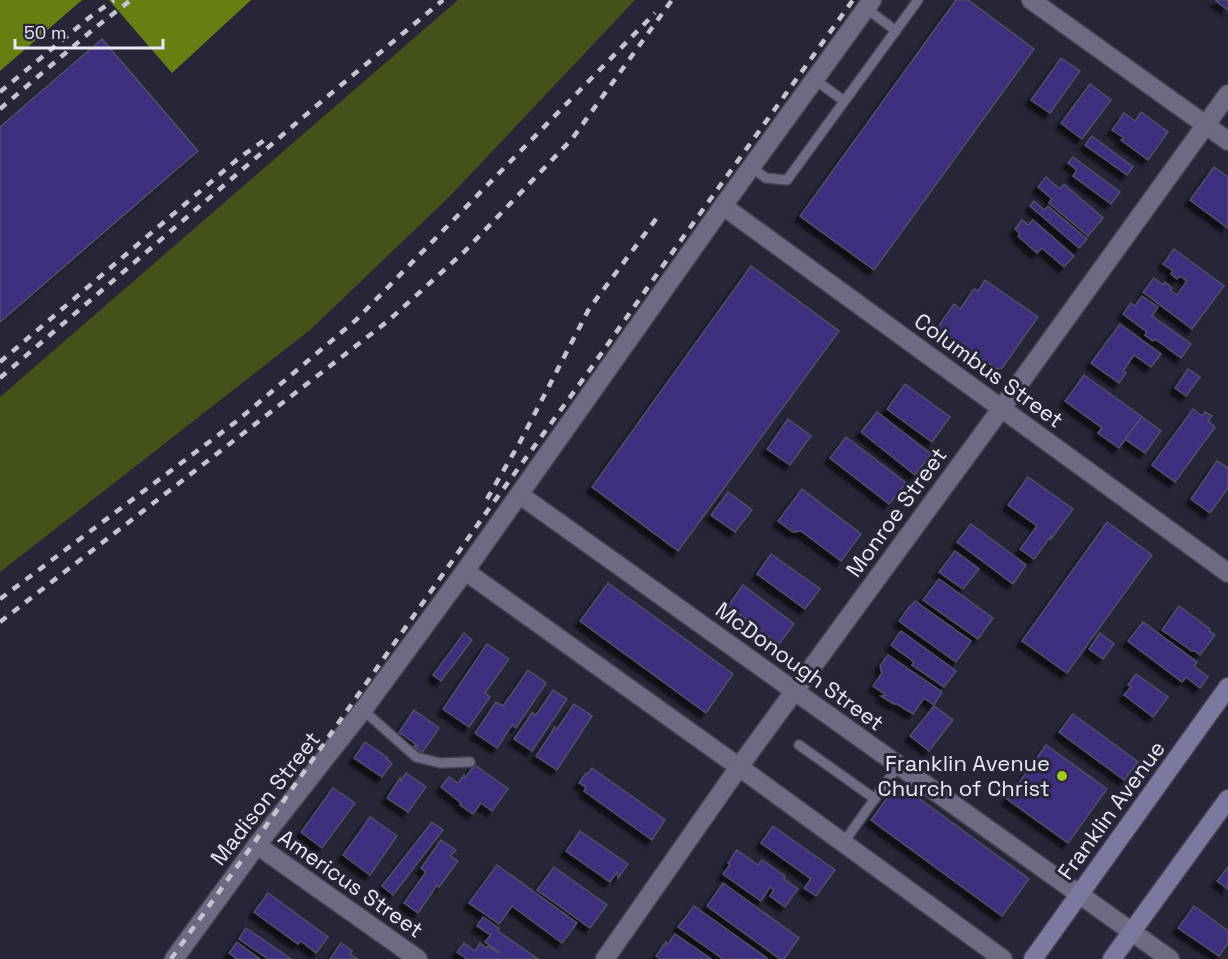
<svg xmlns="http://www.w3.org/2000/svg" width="1228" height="959" font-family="'Space Grotesk',sans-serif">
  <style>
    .green { fill: #44521a }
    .water { fill: #677f12 }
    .building { fill: #3e2e7e; stroke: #515065; stroke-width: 1.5; filter: url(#shadow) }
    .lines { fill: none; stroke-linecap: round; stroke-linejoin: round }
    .lane-casing { stroke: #444353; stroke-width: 12 }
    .street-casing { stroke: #444353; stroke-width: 21 }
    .secondary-casing { stroke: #444353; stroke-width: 21 }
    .lane { stroke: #6c6b81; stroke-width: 9 }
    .street { stroke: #6c6b81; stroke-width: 18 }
    .secondary { stroke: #7c79a1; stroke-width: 18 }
    .rail { stroke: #c4c3d1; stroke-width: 4.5; stroke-dasharray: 8 8; stroke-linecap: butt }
    .poi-dot { fill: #a4c824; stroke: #272638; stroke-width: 2 }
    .labels { text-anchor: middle; stroke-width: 6; stroke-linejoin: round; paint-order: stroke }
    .street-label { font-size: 22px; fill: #eae9f6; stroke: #272638 }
    .poi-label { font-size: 22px; fill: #eae9f6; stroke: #272638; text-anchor: end }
  </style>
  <defs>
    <filter id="shadow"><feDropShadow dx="-5.5" dy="5.5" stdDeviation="1.5" flood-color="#0009"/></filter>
  </defs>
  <rect width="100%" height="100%" fill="#272638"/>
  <!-- green -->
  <polygon class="green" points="458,0 635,0 449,197 310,330 0,572 0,397"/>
  <!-- water -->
  <g class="water">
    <polygon points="0,0 82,0 0,71"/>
    <polygon points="109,0 251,0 172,73"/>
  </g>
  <!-- building -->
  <g class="building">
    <polygon points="956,0 968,0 1034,49 874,270 800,216"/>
    <polygon points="1215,0 1228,0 1228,10"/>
    <polygon points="102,39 198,151 0,322 0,127"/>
    <polygon points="1061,58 1080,71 1050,113 1031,100"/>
    <polygon points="1090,84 1111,100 1082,139 1061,123"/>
    <polygon points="1141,112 1168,132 1148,160 1121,140 1124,138 1112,130 1124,113 1135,121"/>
    <polygon points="1092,136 1133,167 1127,175 1085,145"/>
    <polygon points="1073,157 1120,192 1111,204 1073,176 1077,170 1068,163"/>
    <polygon points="1214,167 1228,177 1228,228 1190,200"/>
    <polygon points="1046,177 1060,189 1064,184 1103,218 1088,236 1049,203 1052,199 1038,187"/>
    <polygon points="1034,201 1044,210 1048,206 1087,239 1079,248 1030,206"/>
    <polygon points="1022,220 1028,225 1033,220 1074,256 1064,267 1042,248 1037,253 1018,236 1020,234 1015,229"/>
    <polygon points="1174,249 1224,286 1192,329 1143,292 1154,278 1163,285 1165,282 1172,288 1170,290 1177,295 1187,281 1180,276 1177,279 1171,274 1173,271 1163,264"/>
    <polygon points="751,266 839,331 678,551 592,487"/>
    <polygon points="985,280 1038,317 1002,368 997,369 937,328 954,304 960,309 974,289 978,291"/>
    <polygon points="1142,296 1158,307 1152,316 1191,344 1181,358 1155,339 1153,341 1145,335 1147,332 1123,314 1131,303 1135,306"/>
    <polygon points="1120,324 1161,354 1151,367 1134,355 1123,371 1126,373 1119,383 1091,363"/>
    <polygon points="1188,369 1200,377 1186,396 1175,388"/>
    <polygon points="1084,375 1142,417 1119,448 1098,433 1102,428 1065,401"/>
    <polygon points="905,384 950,417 932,442 887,409"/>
    <polygon points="1193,409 1202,416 1205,412 1212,416 1208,421 1215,427 1175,482 1152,465"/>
    <polygon points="877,412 931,454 915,475 861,432"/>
    <polygon points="1142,417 1161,431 1145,453 1125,439"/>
    <polygon points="788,419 811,436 790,465 767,449"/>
    <polygon points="846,437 906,483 889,504 830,458"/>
    <polygon points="1217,461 1228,468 1228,488 1210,513 1191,499"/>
    <polygon points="1028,477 1073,509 1051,539 1051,536 1034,559 1020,549 1037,526 1008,505"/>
    <polygon points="802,489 861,534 841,561 801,531 793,532 778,521"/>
    <polygon points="728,492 752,510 735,532 711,515"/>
    <polygon points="1107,522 1152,555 1067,673 1022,641"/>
    <polygon points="971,524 1026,565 1013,584 957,542"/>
    <polygon points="955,551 979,569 963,589 939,572"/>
    <polygon points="771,554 820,589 805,609 757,574"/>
    <polygon points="939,579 993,618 978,639 923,600"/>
    <polygon points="608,583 733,674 706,713 580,621"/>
    <polygon points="743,585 794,624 779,644 728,606"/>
    <polygon points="915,601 971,641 956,662 899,621 910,606 911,606"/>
    <polygon points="1179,606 1210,629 1209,631 1215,635 1200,655 1195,651 1192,651 1162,630"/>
    <polygon points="1143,622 1197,662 1194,666 1208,677 1200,688 1186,677 1182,682 1128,641"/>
    <polygon points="901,631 956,671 944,687 912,665 914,662 891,645"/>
    <polygon points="464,633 472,640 441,681 433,675"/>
    <polygon points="1100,633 1114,644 1103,659 1089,649"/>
    <polygon points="487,644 509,659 485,693 490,697 469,727 443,709"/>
    <polygon points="888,655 942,692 934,705 924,698 913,714 897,704 894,704 881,696 886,695 873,686 882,673 880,666"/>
    <polygon points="528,670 546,683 516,728 512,725 497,748 475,733 496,702 503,706"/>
    <polygon points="1136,674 1168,697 1153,717 1124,695 1131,687 1128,685"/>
    <polygon points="553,690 567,699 532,751 514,739 532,713 536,715"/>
    <polygon points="574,704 592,716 557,770 536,756 555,727 557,729"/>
    <polygon points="934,706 953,720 929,751 910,736"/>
    <polygon points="414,710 439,728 422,753 414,746 418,746 399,732"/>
    <polygon points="1073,714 1138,762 1124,780 1059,732"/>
    <polygon points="365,742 388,758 386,759 392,763 382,777 354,758"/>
    <polygon points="1046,745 1107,789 1068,843 1007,799"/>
    <polygon points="475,765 508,789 492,811 481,803 473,814 460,805 461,803 441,787 449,777 458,783 464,775 465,778"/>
    <polygon points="592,768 665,820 652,840 584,791 586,787 579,783 586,773 588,774"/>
    <polygon points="406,773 426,787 408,812 387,798 400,778 401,781"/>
    <polygon points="898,783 1029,879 1002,916 871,820"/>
    <polygon points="333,788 355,803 322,848 301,832"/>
    <polygon points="370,817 397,836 370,875 343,855"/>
    <polygon points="432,822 443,830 393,895 382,886"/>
    <polygon points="773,826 835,870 816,896 804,888 811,879 761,843"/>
    <polygon points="580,831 628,864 618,878 617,872 610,882 566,851"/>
    <polygon points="441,840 456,850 450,856 458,861 439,887 437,885 418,913 404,903 426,872 421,868"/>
    <polygon points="737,850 758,865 762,860 785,876 784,879 798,889 785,907 770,896 774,890 770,887 761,901 723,874 730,865 728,863"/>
    <polygon points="497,865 577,923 562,943 512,906 499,924 469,903"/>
    <polygon points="554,867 607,905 590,928 537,890"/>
    <polygon points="1228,867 1228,889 1217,881"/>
    <polygon points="723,883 799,938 784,959 780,959 707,906"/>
    <polygon points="268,893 328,937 316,953 301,941 298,944 254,912"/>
    <polygon points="694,906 767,958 766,959 723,959 678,927"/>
    <polygon points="1194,906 1228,931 1228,943 1219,956 1178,928"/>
    <polygon points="483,917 499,928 498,931 538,959 467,959 457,952 464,943 475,951 480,943 487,948 488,946 497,952 499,952 485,942 491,935 477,926"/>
    <polygon points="246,928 291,959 268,959 239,939"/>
    <polygon points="675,934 711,959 660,959 656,956 666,942 667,945"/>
    <polygon points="237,942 260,959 237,959 229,953"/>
    <polygon points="341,943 352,951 350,954 358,959 330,959"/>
  </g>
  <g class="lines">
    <!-- lane casing -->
    <g class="lane-casing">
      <g id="lane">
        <polyline points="866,8 896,31"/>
        <polyline points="814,79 844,101"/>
        <polyline points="751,167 766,178 787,180 918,0"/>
        <polyline points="363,710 416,757 440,763 470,762"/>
        <polyline points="799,745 875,799"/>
        <polyline points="844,842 898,766"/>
      </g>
    </g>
    <!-- street casing -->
    <g class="street-casing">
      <g id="street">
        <polyline points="1031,0 1228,141"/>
        <polyline points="723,206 1228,573"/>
        <polyline points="520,495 1170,959"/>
        <polyline points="465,571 739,767 1003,959"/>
        <polyline points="257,845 418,959"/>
        <polyline points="174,959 257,845 363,710 465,571 723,206 872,0"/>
        <polyline points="605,959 739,767 1001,409 1228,94"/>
      </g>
    </g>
    <!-- secondary casing -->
    <g class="secondary-casing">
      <g id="secondary">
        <polyline points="1033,959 1228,687"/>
        <polyline points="1112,959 1228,799"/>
      </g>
    </g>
    <!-- lane -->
    <use href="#lane" class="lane"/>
    <!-- street -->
    <use href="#street" class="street"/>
    <!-- secondary -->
    <use href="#secondary" class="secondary"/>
    <!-- rail -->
    <g class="rail">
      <polyline points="0,92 90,17 114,0"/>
      <polyline points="0,109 96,27 131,0"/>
      <polyline points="0,362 239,158 269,137"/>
      <polyline points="0,378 322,101 443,0"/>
      <polyline points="487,499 520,442 589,309 659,215"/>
      <polyline points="0,599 237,421 356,320 655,13"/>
      <polyline points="0,622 388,321 464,252 572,139 672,0"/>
      <polyline points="171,959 254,843 488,510 589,371 674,250 853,0"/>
    </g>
  </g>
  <!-- markers -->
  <circle class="poi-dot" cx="1062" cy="776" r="6"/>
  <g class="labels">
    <!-- street labels -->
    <g class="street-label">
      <text transform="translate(989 370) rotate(36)" y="8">Columbus Street</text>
      <text transform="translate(896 512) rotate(-54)" y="8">Monroe Street</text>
      <text transform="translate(800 666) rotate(36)" y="8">McDonough Street</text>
      <text transform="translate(265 798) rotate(-52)" y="8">Madison Street</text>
      <text transform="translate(1111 810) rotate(-54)" y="8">Franklin Avenue</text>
      <text transform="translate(351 883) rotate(35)" y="8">Americus Street</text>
    </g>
    <!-- poi labels -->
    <g class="poi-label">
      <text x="1050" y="771">Franklin Avenue<tspan x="1050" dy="25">Church of Christ</tspan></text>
    </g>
  </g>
  <!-- scale -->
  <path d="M15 39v9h148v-9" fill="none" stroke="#eae9f6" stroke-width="3"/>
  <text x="24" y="39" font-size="18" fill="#eae9f6" stroke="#272638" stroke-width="4.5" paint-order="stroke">50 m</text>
</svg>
